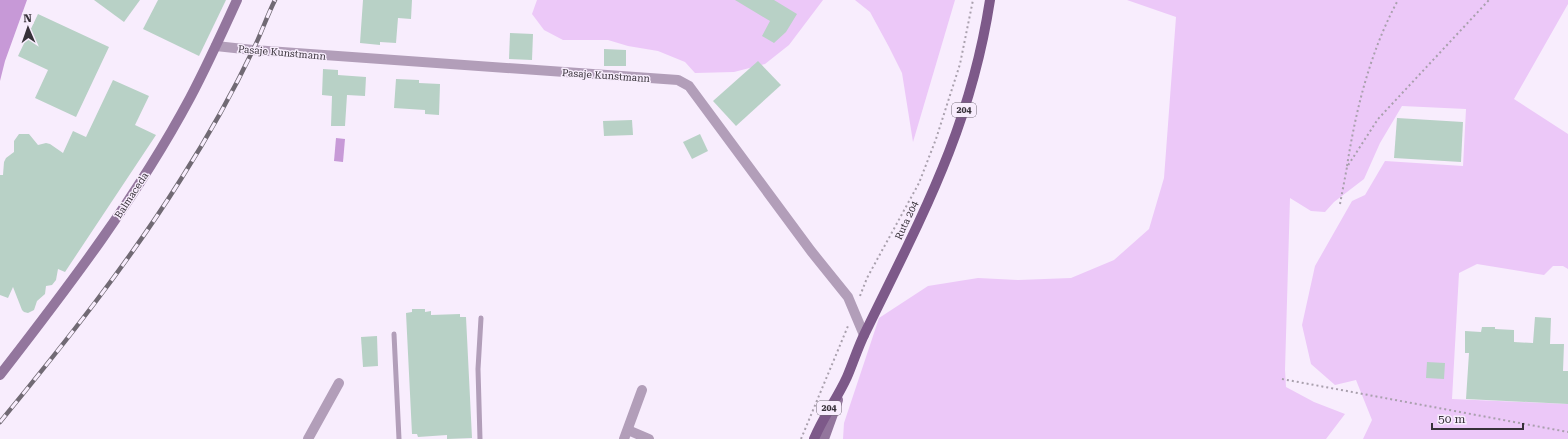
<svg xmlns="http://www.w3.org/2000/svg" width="1568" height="439" font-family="'Roboto Serif',serif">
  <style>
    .green { fill: #ecc8f8 }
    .water { fill: #c799d7 }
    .building { fill: #b8d1c6 }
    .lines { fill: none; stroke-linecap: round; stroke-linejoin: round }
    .path { stroke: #a9a0ad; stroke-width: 2; stroke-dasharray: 2 3; stroke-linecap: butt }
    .lane { stroke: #b29eb9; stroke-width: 5 }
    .street { stroke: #b29eb9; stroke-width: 10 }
    .secondary { stroke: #93769d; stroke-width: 10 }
    .primary { stroke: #7d5989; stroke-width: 10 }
    .rail-casing { stroke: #716a74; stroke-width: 4.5 }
    .rail { stroke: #f8edfd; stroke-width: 3; stroke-dasharray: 9; stroke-linecap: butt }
    .labels { text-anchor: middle; stroke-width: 3; stroke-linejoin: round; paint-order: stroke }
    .shield { fill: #f8edfd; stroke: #716974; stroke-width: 1 }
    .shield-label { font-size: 9px; font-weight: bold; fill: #373139 }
    .street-label { font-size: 10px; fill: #373139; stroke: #f8edfd }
  </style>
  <rect width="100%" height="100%" fill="#f8edfd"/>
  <!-- green -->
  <g class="green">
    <polygon points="537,0 823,0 789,45 765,64 734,72 695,73 685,62 658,51 628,46 608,40 563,40 544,30 532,14"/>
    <polygon points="855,0 955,0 913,142 902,73 889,47 870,12"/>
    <polygon points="1127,0 1568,0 1568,4 1514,99 1568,134 1568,269 1563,266 1553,266 1544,275 1477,264 1459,273 1452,399 1568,404 1568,439 1363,439 1372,420 1356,380 1335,385 1311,364 1302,325 1315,266 1352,201 1365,195 1385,161 1463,166 1466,109 1402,106 1380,143 1364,179 1334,202 1325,212 1311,211 1290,198 1285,370 1286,387 1314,402 1345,414 1326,439 843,439 844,423 879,318 928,286 978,278 1018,280 1071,278 1114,260 1149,229 1164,178 1176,17"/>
  </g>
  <!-- water -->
  <g class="water">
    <polygon points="0,0 27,0 5,61 0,81"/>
    <polygon points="336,138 345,139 343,162 334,161"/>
  </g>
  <!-- building -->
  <g class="building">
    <polygon points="94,0 140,0 124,22"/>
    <polygon points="158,0 226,0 199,56 143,29"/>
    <polygon points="363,0 412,0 411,19 398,18 396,43 380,42 380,45 360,43"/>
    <polygon points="735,0 774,0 797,14 786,32 774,43 762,36 770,21"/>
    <polygon points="38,14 109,47 76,117 35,98 48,70 18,56"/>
    <polygon points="510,33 533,34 532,60 509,59"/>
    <polygon points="604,49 626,50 626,66 604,66"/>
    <polygon points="758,61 781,85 736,126 713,101"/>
    <polygon points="323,69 338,70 338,75 366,77 365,96 347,95 345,126 331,126 332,96 322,95"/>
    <polygon points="396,79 419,80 419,83 440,84 439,115 425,114 425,110 394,108"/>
    <polygon points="113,80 149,96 135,125 156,135 65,272 58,269 56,280 52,285 46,286 45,294 37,301 34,310 28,313 24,312 22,310 13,287 8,298 0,295 0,175 3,175 4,162 6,158 14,152 14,141 19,134 29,134 38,145 46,143 50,144 63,153 73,131 86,137"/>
    <polygon points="1397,118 1463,122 1461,162 1394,158"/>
    <polygon points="632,120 633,135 604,136 603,121"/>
    <polygon points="700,134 708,151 692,159 683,142"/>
    <polygon points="412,309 425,309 425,312 431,311 431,315 460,314 460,317 466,317 472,438 447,439 447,435 418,437 417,434 412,434 406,313 412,312"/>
    <polygon points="1535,317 1551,318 1550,344 1564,344 1563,371 1568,371 1568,404 1466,399 1469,353 1465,353 1465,331 1481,332 1482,327 1495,327 1495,329 1514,330 1514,342 1533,343"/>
    <polygon points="377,336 378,366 363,367 361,337"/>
    <polygon points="1427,362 1445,363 1444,379 1426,378"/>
  </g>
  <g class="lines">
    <!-- path -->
    <g class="path">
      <path d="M1347,166C1356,109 1370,52 1398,0"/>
      <polyline points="1340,204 1347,167 1378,119 1489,0"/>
      <polyline points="860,296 867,278 919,183 936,139 960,64 973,0"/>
      <polyline points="1282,379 1568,432"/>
      <polyline points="801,439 848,326"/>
    </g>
    <!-- lane -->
    <g class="lane">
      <polyline points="394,334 399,439"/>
      <polyline points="480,439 478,369 481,318"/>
    </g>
    <!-- street -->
    <g class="street">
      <polyline points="216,46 253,50 678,80 689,86 811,251 848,297 864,335"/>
      <polyline points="628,430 649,439"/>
      <polyline points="308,439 339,383"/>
      <polyline points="624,439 642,390"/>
    </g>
    <!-- secondary -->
    <g class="secondary">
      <path d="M0,375C69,286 137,197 190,98C207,66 222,33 237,0"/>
      <polyline points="824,439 838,400"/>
    </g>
    <!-- primary -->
    <path class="primary" d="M814,439C823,417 837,399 847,377C853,363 858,347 865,333C894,273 925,214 949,152C968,103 982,52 990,0"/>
    <!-- rail casing -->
    <g class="rail-casing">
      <path id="rail" d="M0,422C64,344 127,265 181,179C207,138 232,94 253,50C261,34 267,16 275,0"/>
    </g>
    <!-- rail -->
    <use href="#rail" class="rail"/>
  </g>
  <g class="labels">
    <!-- shield labels -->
    <g class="shield">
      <rect x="952" y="103" width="24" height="14" rx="3"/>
      <rect x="817" y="401" width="24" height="14" rx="3"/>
    </g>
    <g class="shield-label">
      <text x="964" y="113">204</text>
      <text x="829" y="411">204</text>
    </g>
    <!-- street labels -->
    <g class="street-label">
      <text transform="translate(282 52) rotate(5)" y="4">Pasaje Kunstmann</text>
      <text transform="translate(606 75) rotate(4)" y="4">Pasaje Kunstmann</text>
      <text transform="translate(131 195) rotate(-57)" y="4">Balmaceda</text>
      <text transform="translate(906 220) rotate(-65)" y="4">Ruta 204</text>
    </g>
  </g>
  <!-- north arrow -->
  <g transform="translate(28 28) rotate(358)" stroke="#f8edfd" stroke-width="3" paint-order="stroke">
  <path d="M0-3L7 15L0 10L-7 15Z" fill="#373139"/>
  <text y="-6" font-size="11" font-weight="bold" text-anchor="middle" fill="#373139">N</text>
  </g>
  <!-- scale -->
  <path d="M1432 423v6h91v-6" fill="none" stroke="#373139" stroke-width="2"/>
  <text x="1438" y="423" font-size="12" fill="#373139" stroke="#f8edfd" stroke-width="3" paint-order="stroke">50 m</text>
</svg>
